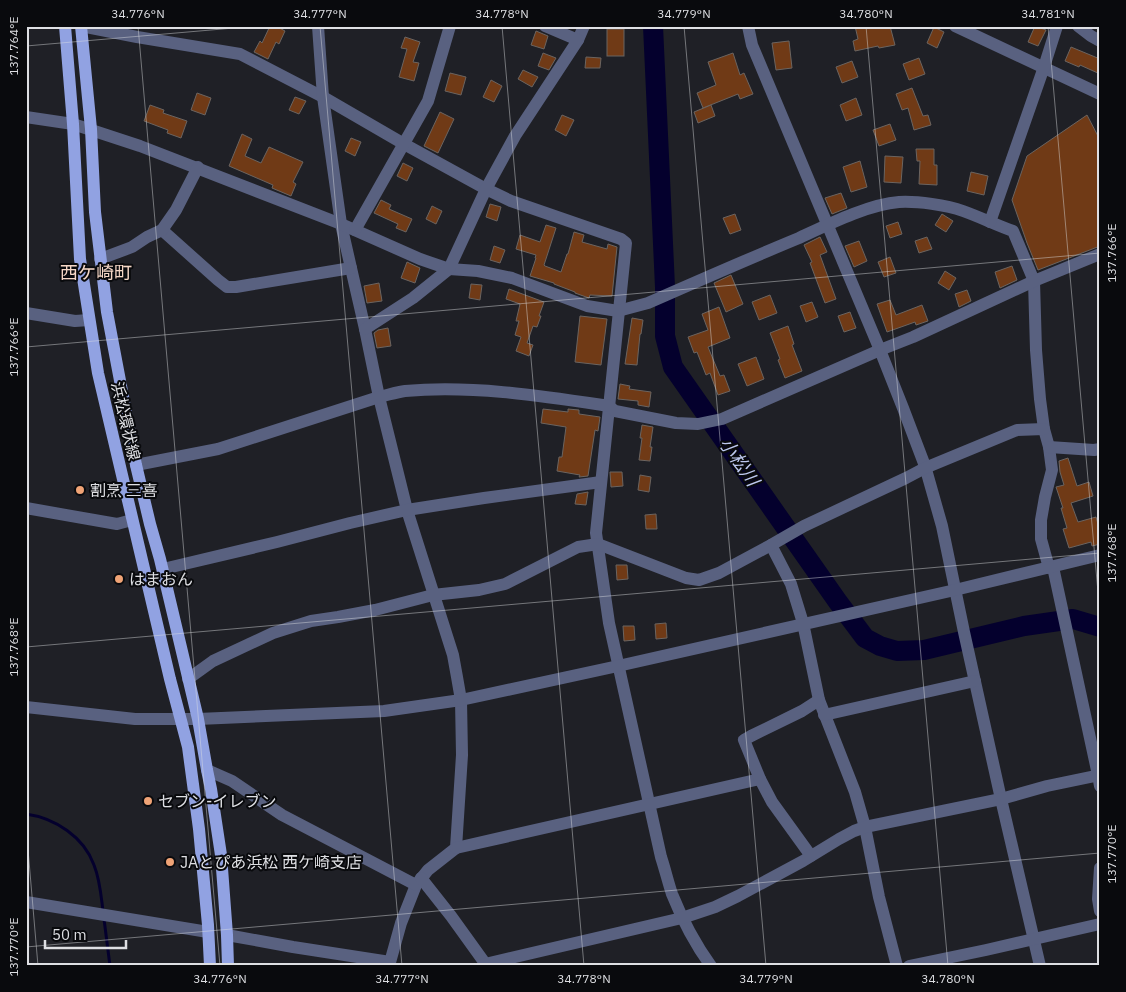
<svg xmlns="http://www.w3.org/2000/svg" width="1126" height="992" font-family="'IBM Plex Sans','Noto Sans JP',sans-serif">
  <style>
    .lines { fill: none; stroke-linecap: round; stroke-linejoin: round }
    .stream { stroke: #04002d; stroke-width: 3 }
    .river { stroke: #04002d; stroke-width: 20 }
    .building { fill: #703a16; stroke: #6b6460 }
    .minor { stroke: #596180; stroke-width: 12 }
    .major { stroke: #91a2e2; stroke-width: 12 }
    .ticks { fill: none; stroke: #dedfe3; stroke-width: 1; stroke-opacity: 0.45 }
    .poi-dot { fill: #efa376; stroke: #090a0d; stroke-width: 2 }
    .labels { text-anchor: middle; stroke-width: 4; stroke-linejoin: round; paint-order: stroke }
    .street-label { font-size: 16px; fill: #dedfe3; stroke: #090a0d }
    .poi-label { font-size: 16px; fill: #dedfe3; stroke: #090a0d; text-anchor: start }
    .neighbourhood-label { font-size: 18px; fill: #f5d7c6; stroke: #090a0d }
    .water-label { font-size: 18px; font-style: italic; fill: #bdc8ef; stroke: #090a0d }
    .neatline { fill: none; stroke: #dedfe3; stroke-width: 2 }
    .ticks-label { font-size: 12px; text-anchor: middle; fill: #dedfe3 }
  </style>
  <rect width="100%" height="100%" fill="#1f2026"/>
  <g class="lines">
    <!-- stream -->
    <g class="stream">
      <path d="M26,814C55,818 84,837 94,865C100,880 101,895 103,911"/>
      <polyline points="104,919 110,966"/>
    </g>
    <!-- river -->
    <polyline class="river" points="653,26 665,287 665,336 673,367 838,602 865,638 880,646 897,651 924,650 1024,626 1073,619 1100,627"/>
  </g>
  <!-- building -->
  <g class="building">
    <polygon points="270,26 276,26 285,31 279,44 276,42 268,59 254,52 260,41 262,43"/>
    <polygon points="855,26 890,26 895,45 879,48 878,46 855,51 853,41 858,39"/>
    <polygon points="1035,26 1046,30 1038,46 1028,42"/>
    <polygon points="934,27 944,32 937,48 927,43"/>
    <rect x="607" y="29" width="17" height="27"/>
    <polygon points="536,31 548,36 544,49 531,45"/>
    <polygon points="405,37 420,42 413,62 419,63 414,81 399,77 407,49 401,48"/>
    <polygon points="789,41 792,68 776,70 772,43"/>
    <polygon points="1071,47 1100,59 1100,74 1080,65 1079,67 1065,61"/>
    <polygon points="543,53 556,58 549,70 538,66"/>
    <polygon points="733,53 740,75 744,73 753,94 740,99 738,94 703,108 697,93 716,85 708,62"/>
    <polygon points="586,57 601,58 600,68 585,68"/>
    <polygon points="919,58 925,74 909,80 903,64"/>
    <polygon points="852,61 858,77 842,83 836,67"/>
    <polygon points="523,70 538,77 532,87 518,79"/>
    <polygon points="450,73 466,77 461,95 445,91"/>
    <polygon points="491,80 502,86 494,102 483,97"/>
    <polygon points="912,88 923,116 928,115 931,125 914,130 908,108 902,110 896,94"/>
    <polygon points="197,93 211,98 205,115 191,110"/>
    <polygon points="295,97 306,101 299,114 289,110"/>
    <polygon points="856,98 862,115 846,121 840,105"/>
    <polygon points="150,105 164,110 163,113 187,121 181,138 167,133 168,130 144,121"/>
    <polygon points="711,105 715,116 698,123 694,112"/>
    <polygon points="440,112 454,119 438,153 424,146"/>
    <polygon points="562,115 574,120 566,136 555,130"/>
    <polygon points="1087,115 1100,140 1100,246 1038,270 1027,243 1012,200 1027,156"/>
    <polygon points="890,124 896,140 879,146 873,130"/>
    <polygon points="242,134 252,139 245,156 261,163 269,147 303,162 293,182 296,184 291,196 272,188 273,185 229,166"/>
    <polygon points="351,138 361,142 355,156 345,151"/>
    <polygon points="916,149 934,149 934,165 937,165 937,185 919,184 920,161 917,161"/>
    <polygon points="885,156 903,157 901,183 884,182"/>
    <polygon points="860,161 867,187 851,192 843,167"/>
    <polygon points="403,163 413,168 407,181 397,176"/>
    <polygon points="971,172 988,176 984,195 967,191"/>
    <polygon points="841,193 847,208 832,214 825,198"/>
    <polygon points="381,200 391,205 389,209 412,219 406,232 396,228 398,224 374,213"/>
    <polygon points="490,204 501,207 497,221 486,217"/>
    <polygon points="432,206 442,211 436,224 426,219"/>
    <polygon points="735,214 741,230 730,234 723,218"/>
    <polygon points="942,214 953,221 946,232 935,225"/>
    <polygon points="898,222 902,234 890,238 886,226"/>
    <polygon points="546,225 556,228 544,265 545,266 561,272 567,254 568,254 574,232 584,235 582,242 607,249 608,244 617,247 612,296 590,295 589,298 575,293 575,292 554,284 554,283 530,276 536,258 535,258 536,255 516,249 520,235 540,242"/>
    <polygon points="820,237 827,252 820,255 836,299 825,303 810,263 812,262 804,245"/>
    <polygon points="927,237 932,249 919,253 915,241"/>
    <polygon points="859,241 867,261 854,267 845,246"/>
    <polygon points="494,246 505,250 500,263 490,260"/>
    <polygon points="890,257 896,273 884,277 878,262"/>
    <polygon points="407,262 420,268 415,283 401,278"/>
    <polygon points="1012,266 1017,280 1000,288 995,272"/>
    <polygon points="945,271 956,278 949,290 938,283"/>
    <polygon points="731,275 743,304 726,312 714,283"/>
    <polygon points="379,283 382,301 367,303 364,286"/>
    <polygon points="471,284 482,285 480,300 469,298"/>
    <polygon points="509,289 544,302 539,316 541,316 537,327 533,326 527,343 533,345 529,356 516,351 521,337 515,335 519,321 516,321 520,304 506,299"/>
    <polygon points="967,290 971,301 959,307 955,294"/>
    <polygon points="770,295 777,313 759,320 752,302"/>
    <polygon points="890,300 896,315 922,305 928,321 916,325 915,322 887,332 877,304"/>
    <polygon points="812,302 818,317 806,322 800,306"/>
    <polygon points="719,307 730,338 708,347 720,376 724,375 730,391 718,395 710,373 706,375 697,352 694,353 688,337 708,330 702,314"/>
    <polygon points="850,312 856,328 844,332 838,316"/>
    <polygon points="580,316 607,319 601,365 575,362"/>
    <polygon points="632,318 643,320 641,334 640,334 637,365 625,364"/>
    <polygon points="788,326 794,344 792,345 802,371 785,378 778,360 780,359 770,333"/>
    <polygon points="388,328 391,346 377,348 374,333 378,330"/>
    <polygon points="756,357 764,379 747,386 738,364"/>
    <polygon points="620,384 630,386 629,389 651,392 649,407 638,405 638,401 618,399"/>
    <polygon points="543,409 568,412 568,409 579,410 579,414 600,417 598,431 595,430 588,476 579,477 580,475 557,471 559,457 562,457 566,427 541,423"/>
    <polygon points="642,425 653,427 650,447 652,447 650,461 639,460 642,438 640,438"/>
    <polygon points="1068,458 1077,486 1089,482 1093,496 1071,503 1078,522 1096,517 1100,531 1100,544 1092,546 1091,542 1069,548 1063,529 1067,528 1061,508 1063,508 1056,487 1064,485 1060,472 1059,461"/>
    <polygon points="610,472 622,472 623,486 611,487"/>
    <polygon points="640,475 651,477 649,492 638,490"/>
    <polygon points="588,492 586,505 575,504 577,494"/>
    <polygon points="656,514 657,529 646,529 645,515"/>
    <polygon points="616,565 627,565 628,579 617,580"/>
    <polygon points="666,623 667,638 656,639 655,624"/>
    <polygon points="623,626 634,626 635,640 624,641"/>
  </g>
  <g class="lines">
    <!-- minor -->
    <g class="minor">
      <path d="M81,26L137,37L240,54L323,97L404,144L486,189L511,201L621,239L626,243L596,533L609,623L661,857C665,869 668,882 672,894C682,919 695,944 711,966"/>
      <polyline points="318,26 323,97 341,224 351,268 365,329 379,397 407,510 453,655 457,677 461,700 462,755 456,848 428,870 416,885 401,923 389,966"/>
      <polyline points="748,26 752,45 880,350 903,408 925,466 942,526 964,632 1001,799 1040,966"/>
      <polyline points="955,26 1100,94"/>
      <polyline points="1078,26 1091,36 1100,41"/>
      <polyline points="578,40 584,26"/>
      <path d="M26,117L73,124L140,146L341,224L420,259L449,269L478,271L512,278L587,306L618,311L648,303C698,281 748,259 799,238C827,225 869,204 899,202C917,201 947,205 963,211C980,217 996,225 1013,231L1034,281L1036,350L1040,399L1044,429L1049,447L1052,470L1045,497L1041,520V539L1049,568"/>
      <polyline points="990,222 1044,67 1057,26"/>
      <polyline points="162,230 218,280 227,287 236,287 351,268"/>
      <polyline points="355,230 428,101 450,26"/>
      <polyline points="100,259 132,247 147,237 162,230 176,210 198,167"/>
      <polyline points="26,313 75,321 89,320"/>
      <polyline points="365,329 413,298 449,269 486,189 515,136 578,40 545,26"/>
      <polyline points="1049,447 1094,450 1100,449"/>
      <path d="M136,465L218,449L379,397C388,395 397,392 405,391C473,385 542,396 609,406L615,411L676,423L698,424L722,419L880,350L913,337L1034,281L1100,254"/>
      <polyline points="26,508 117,524 132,520"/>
      <polyline points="771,545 791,584 803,623 819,700 855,792 865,827 879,897 897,966"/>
      <polyline points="1053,567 1098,775 1100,786"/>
      <polyline points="163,569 277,542 350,523 407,510 484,498 601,482"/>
      <polyline points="188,679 213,661 273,633 311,621 338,617 375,610 433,595 479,590 505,584 578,547 598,544 686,578 699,580 719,573 771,545 804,526 906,478 925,468 1017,430 1044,429"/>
      <polyline points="26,707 135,719 198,719 384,711 461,700 618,666 955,590 1100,555"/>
      <polyline points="824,715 975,681"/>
      <polyline points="207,770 232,781 282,815 416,885"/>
      <polyline points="456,848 760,779"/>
      <polyline points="811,856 772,802 760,779 744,740 751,736 802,711 819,700"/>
      <polyline points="1100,868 1098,899 1100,911"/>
      <polyline points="421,878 451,916 487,966"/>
      <polyline points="26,902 208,932"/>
      <polyline points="227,935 293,947 390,962"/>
      <polyline points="485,964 682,918 715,907 738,896 803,861 839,839 854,831 865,827 1001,799 1047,786 1100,775"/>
      <polyline points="909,966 986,950 1100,924"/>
    </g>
    <!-- major -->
    <g class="major">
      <polyline points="65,26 73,124 80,259 98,373 170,679 188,747 199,829 208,925 210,966"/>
      <polyline points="81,26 91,129 95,212 107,312 136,465 150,524 160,559 198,719 207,770 211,789 221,855 227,935 228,966"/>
    </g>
  </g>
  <!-- ticks -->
  <path class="ticks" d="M138,26L220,966M320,26L402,966M502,26L584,966M684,26L766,966M866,26L948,966M1048,26L1100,615M26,46L257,26M26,347L1100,253M26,647L1100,553M26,826L38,966M26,947L1100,853"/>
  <!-- markers -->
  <g class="poi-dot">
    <circle cx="80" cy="490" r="5"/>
    <circle cx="119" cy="579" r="5"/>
    <circle cx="148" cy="801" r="5"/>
    <circle cx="170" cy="862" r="5"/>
  </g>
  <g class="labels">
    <!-- street labels -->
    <g class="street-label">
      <text transform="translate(126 421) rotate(77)" y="6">浜松環状線</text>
    </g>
    <!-- poi labels -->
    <g class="poi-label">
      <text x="90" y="496">割烹 三喜</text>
      <text x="129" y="585">はまおん</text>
      <text x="158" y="807">セブン-イレブン</text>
      <text x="180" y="868">JAとぴあ浜松 西ケ崎支店</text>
    </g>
    <!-- neighbourhood labels -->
    <g class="neighbourhood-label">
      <text x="96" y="279">西ケ崎町</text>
    </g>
    <!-- water labels -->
    <g class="water-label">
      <text transform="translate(739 462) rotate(55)" y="6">小松川</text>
    </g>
  </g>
  <!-- border -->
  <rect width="1126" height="992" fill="none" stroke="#090a0d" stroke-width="55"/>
  <!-- scale -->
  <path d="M45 940v8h81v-8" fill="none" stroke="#dedfe3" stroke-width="2.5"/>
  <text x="52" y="940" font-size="15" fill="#dedfe3" stroke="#090a0d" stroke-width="4" paint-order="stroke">50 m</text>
  <rect x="28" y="28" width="1070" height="936" class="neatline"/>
  <g class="ticks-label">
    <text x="138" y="18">34.776°N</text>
    <text x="320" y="18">34.777°N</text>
    <text x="502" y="18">34.778°N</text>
    <text x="684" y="18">34.779°N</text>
    <text x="866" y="18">34.780°N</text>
    <text x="1048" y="18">34.781°N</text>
    <text transform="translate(14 46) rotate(-90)" y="4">137.764°E</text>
    <text transform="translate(1112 253) rotate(-90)" y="4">137.766°E</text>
    <text transform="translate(14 347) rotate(-90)" y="4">137.766°E</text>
    <text transform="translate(1112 553) rotate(-90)" y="4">137.768°E</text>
    <text transform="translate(14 647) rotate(-90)" y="4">137.768°E</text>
    <text transform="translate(1112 854) rotate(-90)" y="4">137.770°E</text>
    <text transform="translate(14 947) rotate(-90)" y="4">137.770°E</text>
    <text x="220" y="983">34.776°N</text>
    <text x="402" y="983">34.777°N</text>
    <text x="584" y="983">34.778°N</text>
    <text x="766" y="983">34.779°N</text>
    <text x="948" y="983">34.780°N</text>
  </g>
</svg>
